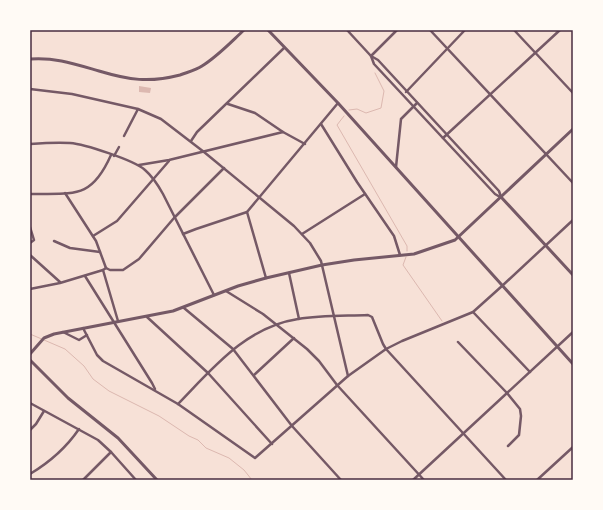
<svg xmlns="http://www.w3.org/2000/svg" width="603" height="510" font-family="Helvetica,sans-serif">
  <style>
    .water { fill: #dcb8b0 }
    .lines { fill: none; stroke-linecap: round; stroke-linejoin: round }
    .stream { stroke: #dcb8b0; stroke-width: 1 }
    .minor { stroke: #755966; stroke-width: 2.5 }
    .tertiary { stroke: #755966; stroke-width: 3 }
    .neatline { fill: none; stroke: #4a2c40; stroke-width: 1.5 }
  </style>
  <rect width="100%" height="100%" fill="#f7e1d7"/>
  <!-- water -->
  <polygon class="water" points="139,86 151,88 150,93 139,92"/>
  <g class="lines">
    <!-- stream -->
    <g class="stream">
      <polyline points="349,110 357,109 366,113 381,108 384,91 375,73"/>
      <polyline points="344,116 337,125 407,246 407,251"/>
      <polyline points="406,257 403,265 442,321"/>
      <polyline points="30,334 65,349 84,366 93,379 109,391 159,416 189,436 198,440 206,448 229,458 244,470 252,480"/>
    </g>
    <!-- minor -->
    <g class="minor">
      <polyline points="347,30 371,56 374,64 495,194 500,197"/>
      <polyline points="397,30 371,56 378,60 499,191 501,197"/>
      <polyline points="430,30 573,183"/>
      <polyline points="514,30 573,93"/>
      <polyline points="30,89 72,94 138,109 161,119 204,152 294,226 310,243 321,261 348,376"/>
      <polyline points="406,92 465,30"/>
      <polyline points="228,104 255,113 283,132"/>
      <polyline points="321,124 357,182 394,236 400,255"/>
      <polyline points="124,136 138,109"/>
      <polyline points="443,138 560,30"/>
      <polyline points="191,141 197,132 284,48"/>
      <path d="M30,144C43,143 57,142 70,143C84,144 134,160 145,170C152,176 158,185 163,194L214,295"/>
      <polyline points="114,156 119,147"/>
      <polyline points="139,165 169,160 283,132 305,144"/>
      <polyline points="396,167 401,119 417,103"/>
      <polyline points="65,193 96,241 106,268"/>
      <path d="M30,194C74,193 91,200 111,155"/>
      <polyline points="247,212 266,278"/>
      <polyline points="30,227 34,240 30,243"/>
      <polyline points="183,234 196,229 247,212 338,103"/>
      <polyline points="302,234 365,194"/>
      <polyline points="93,236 117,221 169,161"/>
      <polyline points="54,241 70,248 100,252"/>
      <polyline points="30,255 60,282"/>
      <polyline points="106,268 110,270 123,270 139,259 174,218 224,168"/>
      <polyline points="106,268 103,270 118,321"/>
      <polyline points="289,273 299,319"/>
      <polyline points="85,276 152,383 155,389"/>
      <polyline points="30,289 60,283 103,270"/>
      <polyline points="226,291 263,314 307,349 319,361 337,385 424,480"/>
      <polyline points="184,308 233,349 292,426 341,480"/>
      <polyline points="473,312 530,372"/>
      <polyline points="147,317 208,373 272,444"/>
      <polyline points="83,328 97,355 103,361 178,404 255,458 348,376 386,349 402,341 473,312 502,286 573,220"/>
      <polyline points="63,332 79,340 87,335"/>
      <polyline points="458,342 507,393 520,409 521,416 519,435 508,446"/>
      <polyline points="254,375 294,338"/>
      <polyline points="30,403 98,440 111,452 136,480"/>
      <path d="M178,404C213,368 246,327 298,319C321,315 345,316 368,315L372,317L383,344L386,349L506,480"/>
      <polyline points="30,430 36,424 44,411"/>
      <path d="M30,474C50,462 66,448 79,429"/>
      <polyline points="83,480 111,452"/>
      <polyline points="413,480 573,332"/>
      <polyline points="537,480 573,447"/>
    </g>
    <!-- tertiary -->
    <g class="tertiary">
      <polyline points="268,30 338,103 573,364"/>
      <path d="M30,59C55,57 75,64 99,71C129,80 149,83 180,75C188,72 196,70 202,66C218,56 231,42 244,30"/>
      <polyline points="501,197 573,275"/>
      <polyline points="30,354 44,338 54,334 173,311 238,286 266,278 322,265 354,260 414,254 455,240 573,129"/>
      <polyline points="30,360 68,398 118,438 157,480"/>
    </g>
  </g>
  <!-- border -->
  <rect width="603" height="510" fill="none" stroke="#fffaf5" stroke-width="62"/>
  <rect x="31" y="31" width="541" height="448" class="neatline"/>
</svg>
